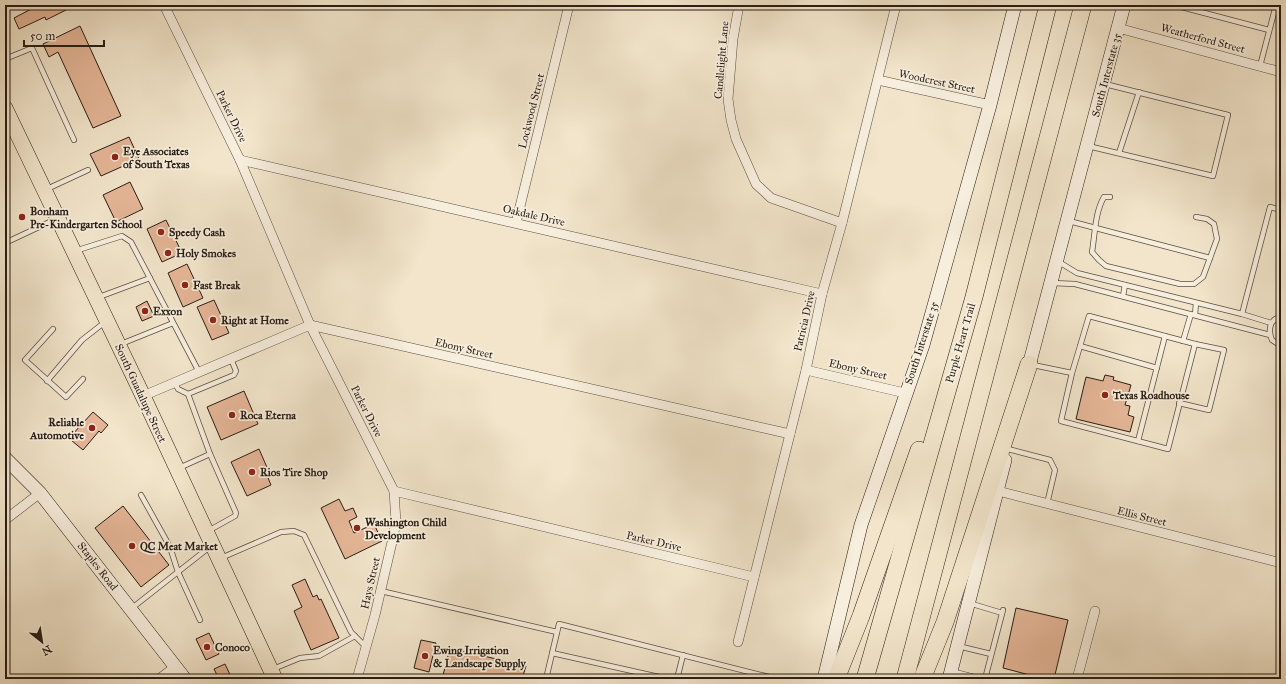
<svg xmlns="http://www.w3.org/2000/svg" width="1286" height="684" font-family="'IM FELL Great Primer',serif">
  <style>
    .building { fill: #e5b697; stroke: #281d14 }
    .lines { fill: none; stroke-linecap: round; stroke-linejoin: round }
    .service-casing { stroke: #5a4f42; stroke-width: 6 }
    .minor-casing { stroke: #5a4f42; stroke-width: 10 }
    .secondary-casing { stroke: #281d14; stroke-width: 14 }
    .primary-casing { stroke: #281d14; stroke-width: 16 }
    .motorway-casing { stroke: #281d14; stroke-width: 18 }
    .service { stroke: #f7eedd; stroke-width: 4.5 }
    .minor { stroke: #f7eedd; stroke-width: 9 }
    .secondary { stroke: #f7eedd; stroke-width: 13 }
    .primary { stroke: #f2e5cb; stroke-width: 15 }
    .motorway { stroke: #f2e5cb; stroke-width: 17 }
    .poi-dot { fill: #8f2418; stroke: #f7eedd; stroke-width: 1.5 }
    .labels { text-anchor: middle; stroke-width: 3.5; stroke-linejoin: round; paint-order: stroke }
    .street-label { font-size: 11px; fill: #281d14; stroke: #f7eedd }
    .poi-label { font-size: 11px; font-weight: bold; fill: #281d14; stroke: #f7eedd; text-anchor: start }
  </style>
  <rect width="100%" height="100%" fill="#f2e5cb"/>
  <filter id="stains"><feTurbulence type="fractalNoise" baseFrequency=".005" numOctaves="4"/><feColorMatrix values="0 0 0 0 .2 0 0 0 0 .09 0 0 0 0 .02 0 0 0 .5 -.17"/></filter>
  <radialGradient id="worn" r=".72"><stop offset=".6" stop-color="#630" stop-opacity="0"/><stop offset="1" stop-color="#630" stop-opacity=".3"/></radialGradient>
  <!-- building -->
  <g class="building">
    <polygon points="39,5 66,5 68,9 46,20 45,17 19,29 14,18"/>
    <polygon points="80,26 121,116 93,128 58,52 49,57 43,44"/>
    <polygon points="129,137 139,159 101,176 90,154"/>
    <polygon points="130,182 143,209 116,222 103,195"/>
    <polygon points="166,220 182,253 162,262 147,229"/>
    <polygon points="187,264 203,298 183,307 168,273"/>
    <polygon points="214,300 229,333 212,340 197,307"/>
    <polygon points="147,301 154,316 142,321 136,307"/>
    <polygon points="1105,375 1114,377 1113,380 1131,385 1125,405 1130,406 1128,415 1134,417 1130,432 1076,419 1086,377 1103,381"/>
    <polygon points="244,391 258,424 221,440 207,407"/>
    <polygon points="93,412 108,425 101,433 99,431 83,450 71,440 73,437 71,436"/>
    <polygon points="259,449 269,472 266,473 271,485 247,496 231,462"/>
    <polygon points="339,499 345,511 353,508 357,517 349,521 354,533 374,524 382,541 345,559 321,508"/>
    <polygon points="123,506 169,565 141,587 95,528"/>
    <polygon points="305,579 313,597 317,595 319,600 321,599 339,638 311,650 294,611 302,607 292,585"/>
    <polygon points="1016,608 1068,620 1054,679 1045,679 1003,668"/>
    <polygon points="209,633 219,654 206,660 196,639"/>
    <polygon points="421,640 436,643 429,672 414,668"/>
    <polygon points="450,648 526,666 522,679 442,679"/>
    <polygon points="225,664 232,679 219,679 214,669"/>
  </g>
  <g class="lines">
    <!-- service casing -->
    <g class="service-casing">
      <g id="service">
        <polyline points="1174,5 1269,30"/>
        <polyline points="5,59 32,48 74,140"/>
        <polyline points="1260,66 1276,5"/>
        <polyline points="1088,146 1213,176 1228,115 1105,84"/>
        <polyline points="1119,153 1139,92"/>
        <polyline points="47,189 88,170"/>
        <path d="M1110,197H1104C1095,212 1095,234 1092,252L1099,260L1106,266L1180,284H1194L1203,277L1217,239L1214,224L1207,219L1196,217"/>
        <polyline points="1069,221 1210,258"/>
        <polyline points="5,243 56,219"/>
        <polyline points="75,251 122,236 131,242 199,372"/>
        <polyline points="1059,262 1077,273 1242,314 1271,323"/>
        <polyline points="1052,283 1075,284 1270,335"/>
        <polyline points="1123,296 1125,285"/>
        <polyline points="99,297 150,278"/>
        <polyline points="1242,314 1270,207 1281,210"/>
        <polyline points="1195,315 1196,303"/>
        <polygon points="1089,316 1195,344 1168,449 1061,421 1072,373"/>
        <path d="M1281,317C1269,319 1268,331 1272,340L1281,346"/>
        <polyline points="53,329 25,360 66,397 83,379"/>
        <polyline points="1183,341 1191,314"/>
        <polyline points="121,344 173,323"/>
        <polyline points="1080,346 1157,368"/>
        <polyline points="1033,365 1072,373"/>
        <polyline points="47,381 82,340 105,322"/>
        <polyline points="175,383 178,389 188,394 210,454 236,513 235,516 208,531"/>
        <polyline points="188,394 234,375 236,371 231,359"/>
        <polyline points="1179,403 1209,410 1224,350 1195,344"/>
        <polyline points="1138,441 1165,336"/>
        <polyline points="1008,449 1050,460 1055,470 1047,504"/>
        <polyline points="179,468 210,454"/>
        <polyline points="141,495 170,547 178,572 200,620"/>
        <polyline points="221,558 281,532 294,531 304,535 351,632 366,647"/>
        <polyline points="381,591 557,632"/>
        <polyline points="969,603 1002,613"/>
        <polyline points="132,608 211,546"/>
        <polyline points="958,646 991,654"/>
        <polyline points="552,653 668,679"/>
        <polyline points="273,669 300,658 319,656 355,636"/>
        <polyline points="546,679 559,624 777,679"/>
        <polyline points="677,679 683,655"/>
        <polyline points="985,679 1003,610"/>
      </g>
    </g>
    <!-- minor casing -->
    <g class="minor-casing">
      <g id="minor">
        <polyline points="164,5 240,160 310,325 394,491 396,522 392,542 375,615 357,679"/>
        <polyline points="739,5 733,39 728,99 731,120 736,139 756,184 771,198 842,223"/>
        <polyline points="1118,28 1281,72"/>
        <polyline points="878,80 990,105"/>
        <polyline points="240,160 822,294"/>
        <polyline points="516,223 569,5"/>
        <polyline points="806,370 905,393"/>
        <polyline points="143,396 310,325 790,434"/>
        <polyline points="394,491 754,577"/>
        <polyline points="998,491 1281,563"/>
        <polyline points="5,520 40,493"/>
        <polyline points="738,642 806,370 822,294 842,223 896,5"/>
        <polyline points="951,673 974,679"/>
        <polyline points="159,679 176,666"/>
        <polyline points="1077,679 1095,611"/>
      </g>
    </g>
    <!-- secondary casing -->
    <g class="secondary-casing">
      <g id="secondary">
        <polyline points="1027,373 1124,5"/>
        <polyline points="5,458 40,493 185,679"/>
        <polyline points="824,679 861,525 923,345 990,105 1015,5"/>
        <polyline points="949,679 1005,460"/>
      </g>
    </g>
    <!-- primary casing -->
    <g class="primary-casing">
      <polyline id="primary" points="5,108 143,396 275,679"/>
    </g>
    <!-- motorway casing -->
    <g class="motorway-casing">
      <g id="motorway">
        <polyline points="836,679 861,616 919,450"/>
        <polyline points="865,679 974,297 1048,5"/>
        <polyline points="905,679 1083,5"/>
        <polyline points="922,679 945,622 1029,364"/>
      </g>
    </g>
    <!-- service -->
    <use href="#service" class="service"/>
    <!-- minor -->
    <use href="#minor" class="minor"/>
    <!-- secondary -->
    <use href="#secondary" class="secondary"/>
    <!-- primary -->
    <use href="#primary" class="primary"/>
    <!-- motorway -->
    <use href="#motorway" class="motorway"/>
  </g>
  <!-- markers -->
  <g class="poi-dot">
    <circle cx="115" cy="157" r="4"/>
    <circle cx="22" cy="217" r="4"/>
    <circle cx="161" cy="232" r="4"/>
    <circle cx="168" cy="253" r="4"/>
    <circle cx="185" cy="285" r="4"/>
    <circle cx="145" cy="311" r="4"/>
    <circle cx="213" cy="320" r="4"/>
    <circle cx="1105" cy="395" r="4"/>
    <circle cx="232" cy="415" r="4"/>
    <circle cx="92" cy="428" r="4"/>
    <circle cx="252" cy="472" r="4"/>
    <circle cx="357" cy="528" r="4"/>
    <circle cx="132" cy="546" r="4"/>
    <circle cx="207" cy="647" r="4"/>
    <circle cx="425" cy="656" r="4"/>
  </g>
  <g class="labels">
    <!-- street labels -->
    <g class="street-label">
      <text transform="translate(1203 38) rotate(15)" y="4">Weatherford Street</text>
      <text transform="translate(721 60) rotate(-85)" y="4">Candlelight Lane</text>
      <text transform="translate(1106 75) rotate(-75)" y="4">South Interstate 35</text>
      <text transform="translate(937 81) rotate(12)" y="4">Woodcrest Street</text>
      <text transform="translate(531 111) rotate(-76)" y="4">Lockwood Street</text>
      <text transform="translate(232 116) rotate(64)" y="4">Parker Drive</text>
      <text transform="translate(534 215) rotate(13)" y="4">Oakdale Drive</text>
      <text transform="translate(804 321) rotate(-77)" y="4">Patricia Drive</text>
      <text transform="translate(921 343) rotate(-72)" y="4">South Interstate 35</text>
      <text transform="translate(960 343) rotate(-74)" y="4">Purple Heart Trail</text>
      <text transform="translate(464 348) rotate(13)" y="4">Ebony Street</text>
      <text transform="translate(858 369) rotate(13)" y="4">Ebony Street</text>
      <text transform="translate(141 393) rotate(65)" y="4">South Guadalupe Street</text>
      <text transform="translate(367 411) rotate(63)" y="4">Parker Drive</text>
      <text transform="translate(1142 516) rotate(14)" y="4">Ellis Street</text>
      <text transform="translate(654 541) rotate(13)" y="4">Parker Drive</text>
      <text transform="translate(98 566) rotate(52)" y="4">Staples Road</text>
      <text transform="translate(370 583) rotate(-77)" y="4">Hays Street</text>
    </g>
    <!-- poi labels -->
    <g class="poi-label">
      <text x="123" y="155">Eye Associates<tspan x="123" dy="13">of South Texas</tspan></text>
      <text x="30" y="215">Bonham<tspan x="30" dy="13">Pre-Kindergarten School</tspan></text>
      <text x="169" y="236">Speedy Cash</text>
      <text x="176" y="257">Holy Smokes</text>
      <text x="193" y="289">Fast Break</text>
      <text x="153" y="315">Exxon</text>
      <text x="221" y="324">Right at Home</text>
      <text x="1113" y="399">Texas Roadhouse</text>
      <text x="240" y="419">Roca Eterna</text>
      <text x="84" y="426" text-anchor="end">Reliable<tspan x="84" dy="13">Automotive</tspan></text>
      <text x="260" y="476">Rios Tire Shop</text>
      <text x="365" y="526">Washington Child<tspan x="365" dy="13">Development</tspan></text>
      <text x="140" y="550">QC Meat Market</text>
      <text x="215" y="651">Conoco</text>
      <text x="433" y="654">Ewing Irrigation<tspan x="433" dy="13">&amp; Landscape Supply</tspan></text>
    </g>
  </g>
  <!-- margin -->
  <rect width="1286" height="684" fill="none" stroke="#f2e5cb" stroke-width="20"/>
  <rect x="6" y="6" width="1274" height="672" fill="none" stroke="#281d14" stroke-width="2"/>
  <rect x="10" y="10" width="1266" height="664" fill="none" stroke="#281d14"/>
  <!-- north arrow -->
  <g transform="translate(42 642) rotate(150)" stroke="#f7eedd" stroke-width="3" paint-order="stroke">
  <path d="M0-3L7 15L0 10L-7 15Z" fill="#281d14"/>
  <text y="-6" font-size="11" font-weight="bold" text-anchor="middle" fill="#281d14">N</text>
  </g>
  <!-- scale -->
  <path d="M24 40v6h80v-6" fill="none" stroke="#281d14" stroke-width="2"/>
  <text x="30" y="40" font-size="12" fill="#281d14" stroke="#f7eedd" stroke-width="3" paint-order="stroke">50 m</text>
  <rect width="100%" height="100%" filter="url(#stains)"/>
  <rect width="100%" height="100%" fill="url(#worn)"/>
</svg>
